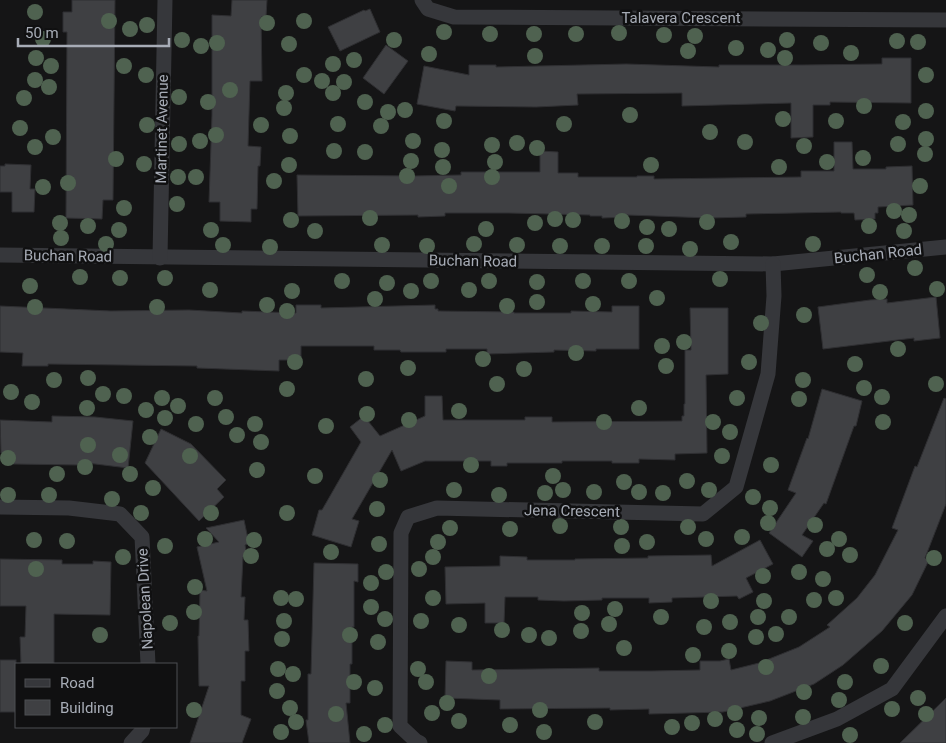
<svg xmlns="http://www.w3.org/2000/svg" width="946" height="743" font-family="Roboto,sans-serif">
  <style>
    .building { fill: #3f4043; stroke: #2f2f32 }
    .lines { fill: none; stroke-linecap: round; stroke-linejoin: round }
    .street { stroke: #36373b; stroke-width: 15 }
    .tree { fill: #4f6250 }
    .labels { text-anchor: middle; stroke-width: 5; stroke-linejoin: round; paint-order: stroke }
    .street-label { font-size: 15px; fill: #a7acb6; stroke: #101011 }
  </style>
  <rect width="100%" height="100%" fill="#151516"/>
  <!-- building -->
  <g class="building">
    <polygon points="72,0 115,0 113,200 103,200 102,219 66,218 67,32 63,32 63,12 72,12"/>
    <polygon points="232,0 267,0 266,17 261,17 262,81 250,81 248,146 261,147 260,166 258,166 257,209 251,209 251,222 220,221 220,202 209,202 212,115 212,15 231,16"/>
    <polygon points="370,9 380,32 340,51 328,27 364,10 365,11"/>
    <polygon points="386,45 408,61 384,94 363,78"/>
    <polygon points="882,58 911,58 911,103 830,102 830,105 813,105 813,137 791,138 791,103 682,106 682,93 577,94 578,105 536,107 456,106 455,111 417,104 424,66 469,75 469,65 496,65 496,67 626,64 719,67 719,65 803,65 882,64"/>
    <polygon points="834,142 852,142 853,169 886,169 886,167 912,166 913,205 878,207 878,213 875,213 875,219 855,220 854,213 841,213 841,212 746,214 746,217 710,218 627,215 627,217 602,218 602,216 590,216 590,215 509,213 445,213 445,216 418,217 418,215 298,216 297,175 414,176 461,175 461,172 540,172 540,151 558,152 558,173 578,173 578,177 637,177 637,176 654,176 654,179 801,177 801,171 834,171"/>
    <polygon points="5,164 31,165 30,189 35,189 34,212 12,212 12,192 0,192 0,166 5,166"/>
    <polygon points="936,297 940,338 914,341 914,338 823,349 818,307 870,300 887,299 887,303"/>
    <polygon points="296,305 321,305 321,308 435,305 435,309 438,309 438,311 514,312 514,313 571,313 571,311 612,312 612,306 639,306 639,349 596,349 596,351 554,350 554,352 487,354 487,349 446,349 446,352 401,352 400,350 374,350 374,346 301,346 301,360 279,360 279,371 197,368 197,366 48,364 48,366 22,366 23,353 0,352 0,306 111,311 189,310 242,313 242,311 296,313"/>
    <polygon points="690,308 728,308 728,374 706,375 707,453 675,454 675,460 639,459 639,463 612,463 612,461 562,461 562,463 507,463 507,466 491,466 491,461 425,461 401,471 392,450 352,519 359,521 351,547 312,535 319,510 322,510 361,442 350,427 364,416 380,436 425,416 425,396 442,396 443,420 525,420 525,417 552,417 552,422 682,421 682,416 684,416 684,404 685,404 685,350 691,350"/>
    <polygon points="822,389 862,401 856,426 854,426 826,504 824,503 802,535 813,541 802,557 769,533 796,493 788,490 807,438 808,439"/>
    <polygon points="944,398 946,399 946,504 925,558 929,560 912,595 882,631 843,665 814,684 770,701 723,712 649,714 649,709 610,710 610,708 500,709 500,700 445,698 446,661 472,662 472,670 599,668 599,671 652,671 700,670 700,661 720,661 729,659 731,670 759,663 799,647 830,627 827,625 857,598 875,575 898,530 892,528 915,466 917,467"/>
    <polygon points="52,416 95,417 133,421 128,468 79,462 79,465 13,464 14,454 1,453 0,420 52,422"/>
    <polygon points="161,429 191,444 226,480 217,489 224,497 199,521 145,463"/>
    <polygon points="244,520 249,544 245,545 247,556 243,557 241,597 245,597 244,620 248,620 249,651 245,651 245,681 241,681 241,715 251,719 242,743 190,743 209,686 199,686 198,636 199,636 200,590 207,591 197,547 219,542 206,528"/>
    <polygon points="760,540 773,564 746,578 753,592 739,599 737,596 672,598 672,602 649,603 649,598 602,598 602,600 564,601 538,600 538,597 505,597 504,623 485,623 485,603 446,604 445,567 500,566 500,556 527,557 527,560 575,560 575,559 648,558 648,556 711,555 712,566"/>
    <polygon points="0,559 62,560 62,564 93,564 93,561 111,562 110,615 54,614 54,664 21,664 20,637 25,637 26,606 0,606"/>
    <polygon points="314,563 358,564 358,582 354,581 354,627 352,627 352,664 350,664 350,703 346,703 350,743 309,743 306,720 308,720 308,674 311,674"/>
    <rect x="0" y="660" width="16" height="52"/>
    <polygon points="946,698 946,743 900,743"/>
  </g>
  <g class="lines">
    <!-- street -->
    <g class="street">
      <polyline points="422,0 428,9 454,17 946,20"/>
      <polyline points="0,255 773,264 946,247"/>
      <polyline points="160,258 165,0"/>
      <polyline points="0,507 69,508 120,514 142,537 148,664"/>
      <polyline points="131,743 142,731 143,727"/>
      <polyline points="420,743 416,741 400,726 401,533 408,517 437,508 703,514 736,487 768,374 774,296 773,264"/>
      <polyline points="772,743 837,719 892,689 946,616"/>
    </g>
  </g>
  <!-- trees -->
  <g class="tree">
    <circle cx="35" cy="12" r="8"/>
    <circle cx="109" cy="21" r="8"/>
    <circle cx="304" cy="21" r="8"/>
    <circle cx="267" cy="23" r="8"/>
    <circle cx="147" cy="25" r="8"/>
    <circle cx="130" cy="29" r="8"/>
    <circle cx="444" cy="32" r="8"/>
    <circle cx="619" cy="33" r="8"/>
    <circle cx="490" cy="34" r="8"/>
    <circle cx="534" cy="34" r="8"/>
    <circle cx="576" cy="34" r="8"/>
    <circle cx="664" cy="35" r="8"/>
    <circle cx="695" cy="36" r="8"/>
    <circle cx="43" cy="39" r="8"/>
    <circle cx="182" cy="40" r="8"/>
    <circle cx="394" cy="40" r="8"/>
    <circle cx="787" cy="40" r="8"/>
    <circle cx="897" cy="41" r="8"/>
    <circle cx="918" cy="42" r="8"/>
    <circle cx="217" cy="43" r="8"/>
    <circle cx="821" cy="43" r="8"/>
    <circle cx="289" cy="44" r="8"/>
    <circle cx="201" cy="46" r="8"/>
    <circle cx="736" cy="48" r="8"/>
    <circle cx="768" cy="50" r="8"/>
    <circle cx="688" cy="51" r="8"/>
    <circle cx="851" cy="53" r="8"/>
    <circle cx="429" cy="54" r="8"/>
    <circle cx="535" cy="56" r="8"/>
    <circle cx="36" cy="58" r="8"/>
    <circle cx="785" cy="58" r="8"/>
    <circle cx="354" cy="60" r="8"/>
    <circle cx="333" cy="64" r="8"/>
    <circle cx="51" cy="66" r="8"/>
    <circle cx="124" cy="66" r="8"/>
    <circle cx="146" cy="75" r="8"/>
    <circle cx="304" cy="75" r="8"/>
    <circle cx="926" cy="75" r="8"/>
    <circle cx="35" cy="80" r="8"/>
    <circle cx="322" cy="81" r="8"/>
    <circle cx="344" cy="82" r="8"/>
    <circle cx="49" cy="87" r="8"/>
    <circle cx="230" cy="90" r="8"/>
    <circle cx="286" cy="93" r="8"/>
    <circle cx="333" cy="93" r="8"/>
    <circle cx="179" cy="97" r="8"/>
    <circle cx="24" cy="98" r="8"/>
    <circle cx="208" cy="102" r="8"/>
    <circle cx="365" cy="102" r="8"/>
    <circle cx="864" cy="106" r="8"/>
    <circle cx="284" cy="108" r="8"/>
    <circle cx="405" cy="110" r="8"/>
    <circle cx="926" cy="111" r="8"/>
    <circle cx="388" cy="112" r="8"/>
    <circle cx="630" cy="115" r="8"/>
    <circle cx="783" cy="119" r="8"/>
    <circle cx="444" cy="121" r="8"/>
    <circle cx="836" cy="121" r="8"/>
    <circle cx="903" cy="122" r="8"/>
    <circle cx="338" cy="124" r="8"/>
    <circle cx="564" cy="124" r="8"/>
    <circle cx="147" cy="125" r="8"/>
    <circle cx="261" cy="125" r="8"/>
    <circle cx="381" cy="126" r="8"/>
    <circle cx="20" cy="128" r="8"/>
    <circle cx="710" cy="132" r="8"/>
    <circle cx="216" cy="135" r="8"/>
    <circle cx="290" cy="136" r="8"/>
    <circle cx="53" cy="137" r="8"/>
    <circle cx="926" cy="139" r="8"/>
    <circle cx="200" cy="141" r="8"/>
    <circle cx="413" cy="141" r="8"/>
    <circle cx="745" cy="142" r="8"/>
    <circle cx="517" cy="143" r="8"/>
    <circle cx="179" cy="144" r="8"/>
    <circle cx="898" cy="144" r="8"/>
    <circle cx="492" cy="145" r="8"/>
    <circle cx="804" cy="146" r="8"/>
    <circle cx="35" cy="147" r="8"/>
    <circle cx="537" cy="148" r="8"/>
    <circle cx="442" cy="150" r="8"/>
    <circle cx="334" cy="151" r="8"/>
    <circle cx="365" cy="152" r="8"/>
    <circle cx="925" cy="154" r="8"/>
    <circle cx="863" cy="158" r="8"/>
    <circle cx="116" cy="159" r="8"/>
    <circle cx="411" cy="161" r="8"/>
    <circle cx="495" cy="162" r="8"/>
    <circle cx="827" cy="162" r="8"/>
    <circle cx="144" cy="164" r="8"/>
    <circle cx="289" cy="165" r="8"/>
    <circle cx="651" cy="165" r="8"/>
    <circle cx="443" cy="167" r="8"/>
    <circle cx="779" cy="167" r="8"/>
    <circle cx="407" cy="176" r="8"/>
    <circle cx="178" cy="177" r="8"/>
    <circle cx="196" cy="177" r="8"/>
    <circle cx="492" cy="177" r="8"/>
    <circle cx="274" cy="181" r="8"/>
    <circle cx="68" cy="183" r="8"/>
    <circle cx="449" cy="186" r="8"/>
    <circle cx="920" cy="186" r="8"/>
    <circle cx="43" cy="187" r="8"/>
    <circle cx="177" cy="204" r="8"/>
    <circle cx="124" cy="208" r="8"/>
    <circle cx="894" cy="211" r="8"/>
    <circle cx="909" cy="215" r="8"/>
    <circle cx="370" cy="218" r="8"/>
    <circle cx="555" cy="219" r="8"/>
    <circle cx="291" cy="220" r="8"/>
    <circle cx="573" cy="220" r="8"/>
    <circle cx="622" cy="221" r="8"/>
    <circle cx="707" cy="222" r="8"/>
    <circle cx="60" cy="223" r="8"/>
    <circle cx="535" cy="223" r="8"/>
    <circle cx="88" cy="226" r="8"/>
    <circle cx="869" cy="226" r="8"/>
    <circle cx="647" cy="227" r="8"/>
    <circle cx="486" cy="229" r="8"/>
    <circle cx="669" cy="229" r="8"/>
    <circle cx="119" cy="230" r="8"/>
    <circle cx="211" cy="230" r="8"/>
    <circle cx="315" cy="231" r="8"/>
    <circle cx="904" cy="231" r="8"/>
    <circle cx="61" cy="238" r="8"/>
    <circle cx="731" cy="242" r="8"/>
    <circle cx="106" cy="244" r="8"/>
    <circle cx="474" cy="244" r="8"/>
    <circle cx="813" cy="244" r="8"/>
    <circle cx="223" cy="245" r="8"/>
    <circle cx="382" cy="245" r="8"/>
    <circle cx="517" cy="245" r="8"/>
    <circle cx="427" cy="246" r="8"/>
    <circle cx="560" cy="246" r="8"/>
    <circle cx="602" cy="246" r="8"/>
    <circle cx="646" cy="246" r="8"/>
    <circle cx="270" cy="247" r="8"/>
    <circle cx="690" cy="249" r="8"/>
    <circle cx="915" cy="268" r="8"/>
    <circle cx="867" cy="275" r="8"/>
    <circle cx="80" cy="277" r="8"/>
    <circle cx="120" cy="278" r="8"/>
    <circle cx="165" cy="278" r="8"/>
    <circle cx="720" cy="279" r="8"/>
    <circle cx="342" cy="281" r="8"/>
    <circle cx="431" cy="281" r="8"/>
    <circle cx="489" cy="281" r="8"/>
    <circle cx="583" cy="281" r="8"/>
    <circle cx="629" cy="281" r="8"/>
    <circle cx="537" cy="282" r="8"/>
    <circle cx="387" cy="283" r="8"/>
    <circle cx="30" cy="286" r="8"/>
    <circle cx="937" cy="289" r="8"/>
    <circle cx="210" cy="290" r="8"/>
    <circle cx="469" cy="290" r="8"/>
    <circle cx="292" cy="291" r="8"/>
    <circle cx="411" cy="291" r="8"/>
    <circle cx="880" cy="292" r="8"/>
    <circle cx="657" cy="298" r="8"/>
    <circle cx="375" cy="299" r="8"/>
    <circle cx="537" cy="302" r="8"/>
    <circle cx="593" cy="304" r="8"/>
    <circle cx="267" cy="305" r="8"/>
    <circle cx="507" cy="306" r="8"/>
    <circle cx="35" cy="307" r="8"/>
    <circle cx="157" cy="307" r="8"/>
    <circle cx="287" cy="311" r="8"/>
    <circle cx="804" cy="315" r="8"/>
    <circle cx="761" cy="323" r="8"/>
    <circle cx="684" cy="342" r="8"/>
    <circle cx="662" cy="346" r="8"/>
    <circle cx="898" cy="349" r="8"/>
    <circle cx="576" cy="353" r="8"/>
    <circle cx="483" cy="359" r="8"/>
    <circle cx="295" cy="362" r="8"/>
    <circle cx="749" cy="362" r="8"/>
    <circle cx="855" cy="364" r="8"/>
    <circle cx="666" cy="366" r="8"/>
    <circle cx="408" cy="368" r="8"/>
    <circle cx="524" cy="369" r="8"/>
    <circle cx="88" cy="378" r="8"/>
    <circle cx="366" cy="379" r="8"/>
    <circle cx="54" cy="380" r="8"/>
    <circle cx="803" cy="380" r="8"/>
    <circle cx="497" cy="384" r="8"/>
    <circle cx="936" cy="384" r="8"/>
    <circle cx="864" cy="388" r="8"/>
    <circle cx="287" cy="389" r="8"/>
    <circle cx="11" cy="392" r="8"/>
    <circle cx="103" cy="394" r="8"/>
    <circle cx="124" cy="396" r="8"/>
    <circle cx="882" cy="397" r="8"/>
    <circle cx="162" cy="398" r="8"/>
    <circle cx="215" cy="398" r="8"/>
    <circle cx="737" cy="398" r="8"/>
    <circle cx="799" cy="399" r="8"/>
    <circle cx="32" cy="402" r="8"/>
    <circle cx="178" cy="406" r="8"/>
    <circle cx="87" cy="408" r="8"/>
    <circle cx="639" cy="408" r="8"/>
    <circle cx="146" cy="410" r="8"/>
    <circle cx="459" cy="411" r="8"/>
    <circle cx="367" cy="414" r="8"/>
    <circle cx="226" cy="417" r="8"/>
    <circle cx="165" cy="418" r="8"/>
    <circle cx="409" cy="420" r="8"/>
    <circle cx="604" cy="422" r="8"/>
    <circle cx="713" cy="422" r="8"/>
    <circle cx="883" cy="422" r="8"/>
    <circle cx="196" cy="424" r="8"/>
    <circle cx="255" cy="424" r="8"/>
    <circle cx="326" cy="426" r="8"/>
    <circle cx="730" cy="432" r="8"/>
    <circle cx="237" cy="435" r="8"/>
    <circle cx="150" cy="437" r="8"/>
    <circle cx="261" cy="442" r="8"/>
    <circle cx="88" cy="445" r="8"/>
    <circle cx="120" cy="455" r="8"/>
    <circle cx="190" cy="456" r="8"/>
    <circle cx="722" cy="456" r="8"/>
    <circle cx="8" cy="458" r="8"/>
    <circle cx="471" cy="465" r="8"/>
    <circle cx="771" cy="465" r="8"/>
    <circle cx="85" cy="467" r="8"/>
    <circle cx="257" cy="470" r="8"/>
    <circle cx="57" cy="474" r="8"/>
    <circle cx="130" cy="474" r="8"/>
    <circle cx="315" cy="476" r="8"/>
    <circle cx="553" cy="476" r="8"/>
    <circle cx="380" cy="480" r="8"/>
    <circle cx="687" cy="481" r="8"/>
    <circle cx="624" cy="482" r="8"/>
    <circle cx="153" cy="488" r="8"/>
    <circle cx="454" cy="490" r="8"/>
    <circle cx="563" cy="490" r="8"/>
    <circle cx="709" cy="490" r="8"/>
    <circle cx="594" cy="492" r="8"/>
    <circle cx="639" cy="492" r="8"/>
    <circle cx="545" cy="493" r="8"/>
    <circle cx="663" cy="493" r="8"/>
    <circle cx="8" cy="495" r="8"/>
    <circle cx="49" cy="495" r="8"/>
    <circle cx="499" cy="495" r="8"/>
    <circle cx="753" cy="497" r="8"/>
    <circle cx="112" cy="499" r="8"/>
    <circle cx="770" cy="508" r="8"/>
    <circle cx="377" cy="509" r="8"/>
    <circle cx="141" cy="513" r="8"/>
    <circle cx="211" cy="513" r="8"/>
    <circle cx="287" cy="513" r="8"/>
    <circle cx="768" cy="523" r="8"/>
    <circle cx="815" cy="525" r="8"/>
    <circle cx="560" cy="526" r="8"/>
    <circle cx="621" cy="527" r="8"/>
    <circle cx="688" cy="527" r="8"/>
    <circle cx="450" cy="528" r="8"/>
    <circle cx="510" cy="529" r="8"/>
    <circle cx="742" cy="537" r="8"/>
    <circle cx="205" cy="539" r="8"/>
    <circle cx="706" cy="539" r="8"/>
    <circle cx="839" cy="539" r="8"/>
    <circle cx="34" cy="540" r="8"/>
    <circle cx="254" cy="540" r="8"/>
    <circle cx="67" cy="541" r="8"/>
    <circle cx="438" cy="542" r="8"/>
    <circle cx="647" cy="542" r="8"/>
    <circle cx="379" cy="544" r="8"/>
    <circle cx="165" cy="546" r="8"/>
    <circle cx="622" cy="546" r="8"/>
    <circle cx="827" cy="549" r="8"/>
    <circle cx="331" cy="552" r="8"/>
    <circle cx="850" cy="555" r="8"/>
    <circle cx="251" cy="556" r="8"/>
    <circle cx="123" cy="557" r="8"/>
    <circle cx="433" cy="557" r="8"/>
    <circle cx="934" cy="558" r="8"/>
    <circle cx="36" cy="569" r="8"/>
    <circle cx="419" cy="569" r="8"/>
    <circle cx="386" cy="572" r="8"/>
    <circle cx="799" cy="572" r="8"/>
    <circle cx="763" cy="576" r="8"/>
    <circle cx="823" cy="579" r="8"/>
    <circle cx="371" cy="583" r="8"/>
    <circle cx="195" cy="587" r="8"/>
    <circle cx="281" cy="598" r="8"/>
    <circle cx="433" cy="598" r="8"/>
    <circle cx="836" cy="598" r="8"/>
    <circle cx="296" cy="599" r="8"/>
    <circle cx="814" cy="600" r="8"/>
    <circle cx="711" cy="601" r="8"/>
    <circle cx="764" cy="601" r="8"/>
    <circle cx="371" cy="607" r="8"/>
    <circle cx="615" cy="609" r="8"/>
    <circle cx="194" cy="612" r="8"/>
    <circle cx="582" cy="613" r="8"/>
    <circle cx="661" cy="617" r="8"/>
    <circle cx="758" cy="617" r="8"/>
    <circle cx="789" cy="617" r="8"/>
    <circle cx="385" cy="619" r="8"/>
    <circle cx="284" cy="621" r="8"/>
    <circle cx="421" cy="621" r="8"/>
    <circle cx="730" cy="622" r="8"/>
    <circle cx="170" cy="623" r="8"/>
    <circle cx="905" cy="623" r="8"/>
    <circle cx="609" cy="624" r="8"/>
    <circle cx="459" cy="625" r="8"/>
    <circle cx="704" cy="627" r="8"/>
    <circle cx="502" cy="630" r="8"/>
    <circle cx="581" cy="631" r="8"/>
    <circle cx="776" cy="634" r="8"/>
    <circle cx="100" cy="635" r="8"/>
    <circle cx="350" cy="635" r="8"/>
    <circle cx="529" cy="635" r="8"/>
    <circle cx="756" cy="637" r="8"/>
    <circle cx="549" cy="638" r="8"/>
    <circle cx="282" cy="639" r="8"/>
    <circle cx="378" cy="642" r="8"/>
    <circle cx="624" cy="648" r="8"/>
    <circle cx="729" cy="651" r="8"/>
    <circle cx="693" cy="655" r="8"/>
    <circle cx="881" cy="666" r="8"/>
    <circle cx="766" cy="667" r="8"/>
    <circle cx="278" cy="669" r="8"/>
    <circle cx="418" cy="669" r="8"/>
    <circle cx="293" cy="674" r="8"/>
    <circle cx="489" cy="676" r="8"/>
    <circle cx="354" cy="682" r="8"/>
    <circle cx="426" cy="682" r="8"/>
    <circle cx="845" cy="682" r="8"/>
    <circle cx="375" cy="688" r="8"/>
    <circle cx="277" cy="691" r="8"/>
    <circle cx="804" cy="692" r="8"/>
    <circle cx="918" cy="698" r="8"/>
    <circle cx="839" cy="700" r="8"/>
    <circle cx="447" cy="703" r="8"/>
    <circle cx="290" cy="708" r="8"/>
    <circle cx="892" cy="709" r="8"/>
    <circle cx="194" cy="710" r="8"/>
    <circle cx="540" cy="710" r="8"/>
    <circle cx="432" cy="713" r="8"/>
    <circle cx="735" cy="713" r="8"/>
    <circle cx="336" cy="714" r="8"/>
    <circle cx="926" cy="714" r="8"/>
    <circle cx="803" cy="717" r="8"/>
    <circle cx="759" cy="718" r="8"/>
    <circle cx="715" cy="719" r="8"/>
    <circle cx="459" cy="721" r="8"/>
    <circle cx="296" cy="722" r="8"/>
    <circle cx="595" cy="722" r="8"/>
    <circle cx="692" cy="723" r="8"/>
    <circle cx="385" cy="725" r="8"/>
    <circle cx="510" cy="725" r="8"/>
    <circle cx="672" cy="727" r="8"/>
    <circle cx="737" cy="730" r="8"/>
    <circle cx="281" cy="732" r="8"/>
    <circle cx="544" cy="732" r="8"/>
    <circle cx="364" cy="734" r="8"/>
    <circle cx="757" cy="734" r="8"/>
    <circle cx="850" cy="735" r="8"/>
  </g>
  <g class="labels">
    <!-- street labels -->
    <g class="street-label">
      <text x="681" y="23">Talavera Crescent</text>
      <text transform="translate(162 129) rotate(-89)" y="5">Martinet Avenue</text>
      <text transform="translate(878 254) rotate(-6)" y="5">Buchan Road</text>
      <text transform="translate(68 256) rotate(1)" y="5">Buchan Road</text>
      <text transform="translate(473 261) rotate(1)" y="5">Buchan Road</text>
      <text transform="translate(572 511) rotate(1)" y="5">Jena Crescent</text>
      <text transform="translate(145 599) rotate(-93)" y="5">Napolean Drive</text>
    </g>
  </g>
  <!-- legend -->
  <rect x="15" y="663" width="162" height="65" fill="#101011" stroke="#4c4e53"/>
  <rect x="25" y="679" width="25" height="8" fill="#36373b" stroke="#4c4e53"/>
  <text x="60" y="688" font-size="15" fill="#a7acb6">Road</text>
  <rect x="25" y="700" width="25" height="15" fill="#3f4043" stroke="#4c4e53"/>
  <text x="60" y="713" font-size="15" fill="#a7acb6">Building</text>
  <!-- scale -->
  <path d="M18 38v8h151v-8" fill="none" stroke="#a7acb6" stroke-width="2.5"/>
  <text x="25" y="38" font-size="15" fill="#a7acb6" stroke="#101011" stroke-width="4" paint-order="stroke">50 m</text>
</svg>
